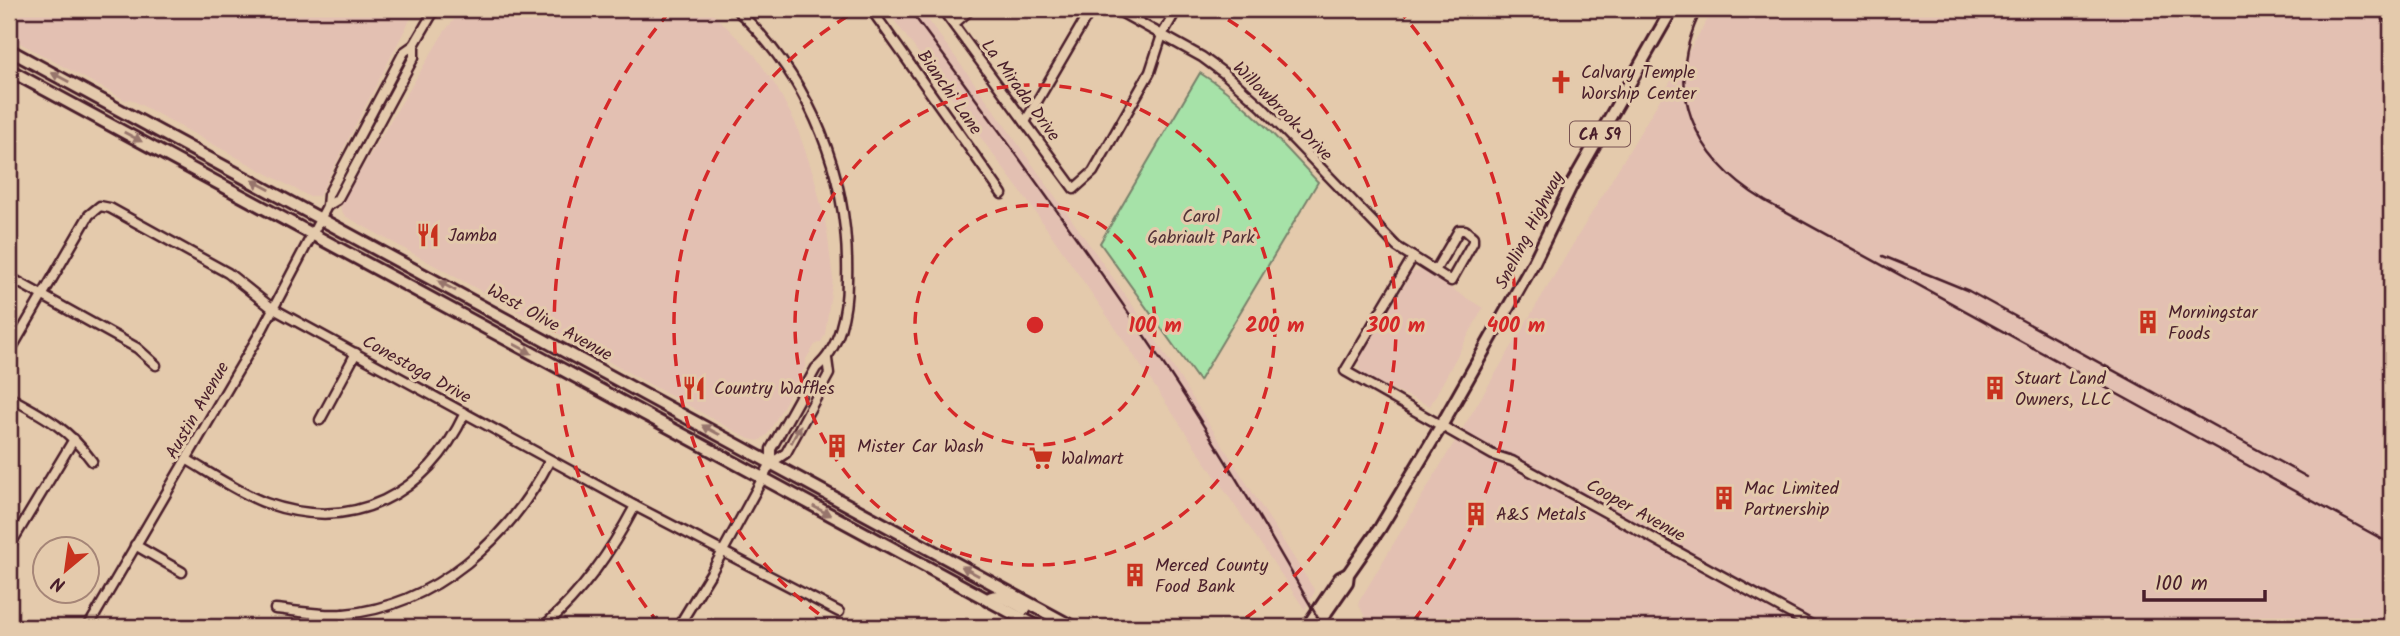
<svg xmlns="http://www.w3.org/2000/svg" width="2400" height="636" font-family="Kalam,sans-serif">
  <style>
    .built { fill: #e3c0b2 }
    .green { fill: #a6e2a8; stroke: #78806a; stroke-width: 2 }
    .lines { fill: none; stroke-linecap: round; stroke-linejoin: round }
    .minor-casing { stroke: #4a1f2b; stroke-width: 13 }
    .major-casing { stroke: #4a1f2b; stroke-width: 16 }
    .minor { stroke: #e4caac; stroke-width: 8 }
    .major { stroke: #e4caac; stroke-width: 10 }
    .rail { stroke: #4a1f2b; stroke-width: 2.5 }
    .oneway { fill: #97746c }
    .ring { fill: none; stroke: #d62828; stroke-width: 3.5; stroke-dasharray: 12 9 }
    .labels { text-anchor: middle; stroke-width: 6; stroke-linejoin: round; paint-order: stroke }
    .shield { fill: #e4caac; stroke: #785252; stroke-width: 2 }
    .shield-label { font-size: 16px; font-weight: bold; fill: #4a1f2b }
    .poi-label { font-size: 18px; fill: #4a1f2b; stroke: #e4caac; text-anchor: start }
    .street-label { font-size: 18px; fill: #4a1f2b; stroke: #e4caac }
    .park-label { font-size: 18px; fill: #533238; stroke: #e4caac }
    .centre { fill: #d62828; stroke: #e4caac; stroke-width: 3.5 }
    .ring-label { font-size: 21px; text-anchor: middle; font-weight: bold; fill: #d62828; stroke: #e4caac; stroke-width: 6; stroke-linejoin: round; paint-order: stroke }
  </style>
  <rect width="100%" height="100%" fill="#e4caac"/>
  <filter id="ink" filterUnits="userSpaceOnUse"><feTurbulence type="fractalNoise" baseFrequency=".0143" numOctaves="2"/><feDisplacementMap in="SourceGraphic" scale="14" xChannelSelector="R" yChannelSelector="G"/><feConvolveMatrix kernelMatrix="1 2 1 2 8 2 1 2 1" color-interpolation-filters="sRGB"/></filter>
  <g filter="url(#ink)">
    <!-- built -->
    <g class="built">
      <polygon points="9,9 394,9 411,18 319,196 308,196 130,99 125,100 9,37"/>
      <polygon points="463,9 708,9 754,54 777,88 795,122 814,176 827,230 833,279 825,334 821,342 815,345 806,359 806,365 768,434 759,441 749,439 345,216 340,208 344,198 444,32"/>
      <polygon points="886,9 920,9 981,92 1143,320 1315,591 1305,610 1112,323 1034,210"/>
      <polygon points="1714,9 2373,9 2391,32 2391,627 1370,627 1358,603"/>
      <polygon points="1421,270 1483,308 1430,406 1361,375 1358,362 1412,272"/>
    </g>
    <!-- green -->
    <path class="green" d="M1200,73C1246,101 1281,143 1318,182L1199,381L1100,243Z"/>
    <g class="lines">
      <!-- minor casing -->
      <g class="minor-casing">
        <g id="minor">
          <polyline points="871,9 1002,194"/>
          <polyline points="942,9 1074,189 1093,172 1150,72 1162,35 1177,9"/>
          <polyline points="1115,9 1202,57 1225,74 1262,107 1397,247 1451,281 1473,242 1473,237 1465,230 1459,230 1435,271"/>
          <polyline points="954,24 971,9"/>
          <polyline points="1025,122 1091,9"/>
          <polyline points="327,206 337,200 414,57 414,45"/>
          <polyline points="1413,257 1345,371 1493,455 1512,461 1815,627"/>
          <polyline points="9,277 137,348 156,365"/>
          <polyline points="9,353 89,215 100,206 110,208 228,273 272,308 635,506 839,612"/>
          <path d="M9,397C44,416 68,428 92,461"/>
          <polyline points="320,420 356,353"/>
          <path d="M186,459C210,473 241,494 266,503C354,534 427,494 465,413"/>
          <polyline points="771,463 786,453 829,374 827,359"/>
          <polyline points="135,545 182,572"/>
          <polyline points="9,547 74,439"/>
          <path d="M275,609C297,611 322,616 344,614C436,606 510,538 550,460"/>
          <polyline points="343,614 344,627"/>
          <polyline points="88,627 263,328 327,206 328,195 404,52 414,45 435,9"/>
          <path d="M543,627C583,592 610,553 635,506"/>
          <path d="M678,627L711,573L771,463V449L816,368C840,349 847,311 847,281C850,178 812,80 736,9"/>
        </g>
      </g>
      <!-- major casing -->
      <g class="major-casing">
        <g id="major">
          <polyline points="2384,9 2391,18"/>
          <polyline points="9,50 1073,627"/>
          <polyline points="9,70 1038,627"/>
          <path d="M987,600C998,590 1013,603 1025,609"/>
          <polyline points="1307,627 1340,578 1348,574"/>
          <polyline points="1316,627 1347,582 1348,574 1380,528 1441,426 1534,262 1572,184 1672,9"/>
        </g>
      </g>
      <!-- minor -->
      <use href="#minor" class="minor"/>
      <!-- major -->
      <use href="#major" class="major"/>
      <!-- rail -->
      <g class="rail">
        <path d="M909,9C995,124 1080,240 1160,359C1219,446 1271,537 1323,627"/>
        <path d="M1702,9C1662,87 1693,158 1765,201L2391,544"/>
        <polyline points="1883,256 1969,291 2307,477"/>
      </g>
    </g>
    <!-- one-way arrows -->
    <defs><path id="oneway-solid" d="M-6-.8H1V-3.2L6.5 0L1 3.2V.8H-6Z" transform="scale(1.75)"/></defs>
    <g class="oneway">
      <use href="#oneway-solid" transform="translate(60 77) rotate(-152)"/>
      <use href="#oneway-solid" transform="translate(133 137) rotate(28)"/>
      <use href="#oneway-solid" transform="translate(261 185) rotate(-152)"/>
      <use href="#oneway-solid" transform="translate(447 286) rotate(-151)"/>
      <use href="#oneway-solid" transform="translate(523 349) rotate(28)"/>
      <use href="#oneway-solid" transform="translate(711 430) rotate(-151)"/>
      <use href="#oneway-solid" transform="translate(796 434) rotate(-62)"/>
      <use href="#oneway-solid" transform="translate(822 511) rotate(28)"/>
      <use href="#oneway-solid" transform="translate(970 571) rotate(-151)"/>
    </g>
  </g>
  <!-- distance rings -->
  <g class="ring">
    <circle cx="1035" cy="325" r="120"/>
    <circle cx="1035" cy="325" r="240"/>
    <path d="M836 626A361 361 0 0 1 860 9M1210 9A361 361 0 0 1 1234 626"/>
    <path d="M659 624A481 481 0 0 1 672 9M1398 9A481 481 0 0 1 1411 624"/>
  </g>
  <!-- icons -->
  <defs>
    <g id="church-bare" transform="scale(1.89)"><path d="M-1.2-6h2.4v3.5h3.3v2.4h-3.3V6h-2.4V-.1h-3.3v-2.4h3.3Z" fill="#c8321e" stroke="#e4caac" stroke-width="2.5" paint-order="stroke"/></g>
    <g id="restaurant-bare" transform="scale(1.89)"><path d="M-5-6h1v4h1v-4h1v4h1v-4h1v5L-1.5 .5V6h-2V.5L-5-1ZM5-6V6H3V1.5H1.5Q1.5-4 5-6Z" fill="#c8321e" stroke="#e4caac" stroke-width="2.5" paint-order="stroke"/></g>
    <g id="building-bare" transform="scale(1.89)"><path d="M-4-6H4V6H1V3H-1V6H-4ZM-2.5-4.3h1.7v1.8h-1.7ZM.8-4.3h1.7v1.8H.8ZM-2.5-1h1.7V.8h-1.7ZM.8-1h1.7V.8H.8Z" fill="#c8321e" stroke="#e4caac" stroke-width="2.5" paint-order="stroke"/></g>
    <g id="supermarket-bare" transform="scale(1.89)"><path d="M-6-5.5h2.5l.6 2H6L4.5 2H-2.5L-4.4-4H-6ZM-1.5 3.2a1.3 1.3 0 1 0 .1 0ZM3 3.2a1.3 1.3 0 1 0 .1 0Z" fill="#c8321e" stroke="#e4caac" stroke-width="2.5" paint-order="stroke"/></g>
  </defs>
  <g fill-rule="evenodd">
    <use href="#church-bare" x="1561" y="82"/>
    <use href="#restaurant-bare" x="428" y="235"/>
    <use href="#building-bare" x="2148" y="322"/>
    <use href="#restaurant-bare" x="694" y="388"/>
    <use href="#building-bare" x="1995" y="388"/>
    <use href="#building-bare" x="837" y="446"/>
    <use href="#supermarket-bare" x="1041" y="458"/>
    <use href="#building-bare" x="1724" y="498"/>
    <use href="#building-bare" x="1476" y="514"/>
    <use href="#building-bare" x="1135" y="575"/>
  </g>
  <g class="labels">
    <!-- shield labels -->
    <rect class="shield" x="1570" y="121.5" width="60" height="25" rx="5"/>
    <g class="shield-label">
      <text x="1600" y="140">CA 59</text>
    </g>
    <!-- poi labels -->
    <g class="poi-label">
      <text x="1581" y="78">Calvary Temple<tspan x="1581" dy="21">Worship Center</tspan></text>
      <text x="448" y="241">Jamba</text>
      <text x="2168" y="318">Morningstar<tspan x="2168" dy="21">Foods</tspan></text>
      <text x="2015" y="384">Stuart Land<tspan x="2015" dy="21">Owners, LLC</tspan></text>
      <text x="714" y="394">Country Waffles</text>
      <text x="857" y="452">Mister Car Wash</text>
      <text x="1061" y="464">Walmart</text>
      <text x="1744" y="494">Mac Limited<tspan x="1744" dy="21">Partnership</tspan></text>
      <text x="1496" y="520">A&amp;S Metals</text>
      <text x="1155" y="571">Merced County<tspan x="1155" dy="21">Food Bank</tspan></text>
    </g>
    <!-- street labels -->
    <g class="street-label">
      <text transform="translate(1021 90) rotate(54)" y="6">La Mirada Drive</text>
      <text transform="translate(950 92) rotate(55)" y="6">Bianchi Lane</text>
      <text transform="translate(1283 111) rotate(45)" y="6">Willowbrook Drive</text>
      <text transform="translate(1529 230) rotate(-63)" y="6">Snelling Highway</text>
      <text transform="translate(550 322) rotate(29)" y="6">West Olive Avenue</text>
      <text transform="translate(417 369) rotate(29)" y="6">Conestoga Drive</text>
      <text transform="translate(197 410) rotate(-60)" y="6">Austin Avenue</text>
      <text transform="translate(1636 510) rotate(29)" y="6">Cooper Avenue</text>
    </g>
    <!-- park labels -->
    <g class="park-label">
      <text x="1201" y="222">Carol<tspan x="1201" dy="21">Gabriault Park</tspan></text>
    </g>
  </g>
  <circle cx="1035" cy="325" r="10" class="centre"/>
  <g class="ring-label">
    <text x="1155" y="332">100 m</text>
    <text x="1275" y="332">200 m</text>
    <text x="1396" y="332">300 m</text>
    <text x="1516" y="332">400 m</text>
  </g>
  <!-- margin -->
  <rect width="2400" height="636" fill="none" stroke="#e4caac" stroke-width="35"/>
  <rect x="18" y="18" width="2365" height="601" fill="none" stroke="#4a1f2b" stroke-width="2.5" filter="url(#ink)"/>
  <!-- north arrow -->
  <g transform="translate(66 570) rotate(209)"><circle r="33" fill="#e4caac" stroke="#a68678" stroke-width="2"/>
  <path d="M0-5L12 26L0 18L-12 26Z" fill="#c8321e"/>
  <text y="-10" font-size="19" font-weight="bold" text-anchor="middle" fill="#4a1f2b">N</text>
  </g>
  <!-- scale -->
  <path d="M2144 590v10h121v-10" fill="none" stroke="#4a1f2b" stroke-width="3.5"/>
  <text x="2155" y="590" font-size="21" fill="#4a1f2b" stroke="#e4caac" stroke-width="5" paint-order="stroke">100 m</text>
</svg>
